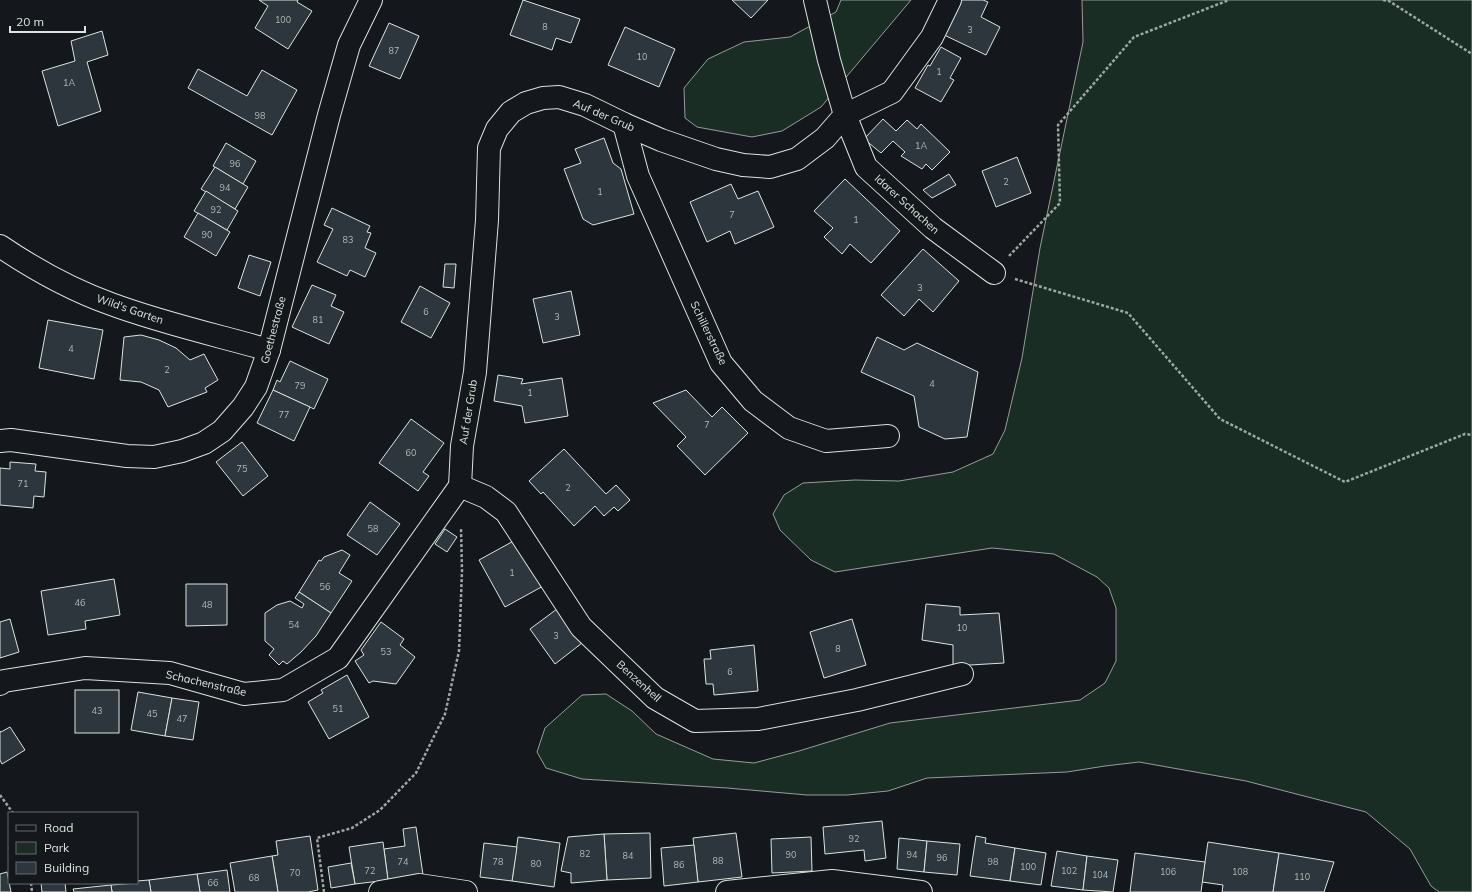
<svg xmlns="http://www.w3.org/2000/svg" width="1472" height="892" font-family="Mulish,sans-serif">
  <style>
    .green { fill: #1a2d24; stroke: #939e99 }
    .building { fill: #2c363c; stroke: #d8e6dc }
    .lines { fill: none; stroke-linecap: round; stroke-linejoin: round }
    .street-casing { stroke: #d8e6dc; stroke-width: 24 }
    .path { stroke: #9da8a2; stroke-width: 2.5; stroke-dasharray: 3 2; stroke-linecap: butt }
    .street { stroke: #14181c; stroke-width: 22 }
    .labels { text-anchor: middle; stroke-width: 3; stroke-linejoin: round; paint-order: stroke }
    .number-label { font-size: 9px; fill: #adbab4 }
    .street-label { font-size: 11px; fill: #d8e6dc; stroke: #14181c }
  </style>
  <rect width="100%" height="100%" fill="#14181c"/>
  <!-- green -->
  <g class="green">
    <polygon points="841,0 911,0 821,107 782,131 752,137 697,127 685,118 684,88 708,59 744,42 790,37 836,12"/>
    <polygon points="1082,0 1472,0 1472,892 1439,892 1431,886 1410,849 1366,812 1246,781 1139,762 1105,766 1067,772 927,778 888,791 847,795 807,795 727,788 582,779 546,768 537,752 545,728 582,695 606,694 632,711 656,734 713,759 754,763 799,751 890,723 1080,700 1105,683 1116,661 1116,608 1109,588 1097,577 1054,554 992,548 835,572 811,560 780,530 773,514 784,495 803,483 855,480 899,481 953,472 993,454 1005,430 1022,358 1040,248 1083,42"/>
  </g>
  <!-- building -->
  <g class="building">
    <polygon points="259,0 298,0 297,2 312,11 288,49 255,28 268,6"/>
    <polygon points="523,0 580,19 571,43 556,38 552,50 510,35"/>
    <polygon points="732,0 768,0 751,18"/>
    <polygon points="959,0 983,0 988,2 981,17 1000,27 986,55 940,33"/>
    <polygon points="389,23 419,36 400,79 369,66"/>
    <polygon points="625,27 675,49 659,87 608,65"/>
    <polygon points="102,31 108,55 87,62 101,111 58,126 42,71 75,61 71,41"/>
    <polygon points="941,47 961,58 950,78 954,80 941,102 915,88 928,65 930,66"/>
    <polygon points="198,69 247,96 262,70 297,90 272,135 188,88"/>
    <polygon points="883,119 896,131 907,120 917,129 921,124 950,152 932,170 926,164 922,169 901,156 905,152 893,141 881,153 864,139"/>
    <polygon points="604,138 613,163 621,169 634,214 593,225 583,219 564,169 581,163 575,149"/>
    <polygon points="226,143 256,161 243,184 213,166"/>
    <polygon points="1017,157 1031,193 996,207 982,171"/>
    <polygon points="215,167 248,187 235,209 201,189"/>
    <polygon points="949,174 956,185 932,198 923,190"/>
    <polygon points="845,179 900,231 871,263 850,244 842,254 824,237 833,228 814,211"/>
    <polygon points="731,184 738,199 758,191 774,227 735,244 730,231 707,242 690,202"/>
    <polygon points="206,191 238,211 227,230 194,211"/>
    <polygon points="332,208 370,226 367,232 371,233 365,248 376,253 365,277 350,270 347,276 317,262 333,229 324,225"/>
    <polygon points="198,213 230,232 216,256 184,237"/>
    <polygon points="923,249 959,281 933,312 919,299 904,316 881,295"/>
    <polygon points="249,255 271,262 260,296 238,288"/>
    <polygon points="445,264 456,264 454,288 443,287"/>
    <polygon points="312,285 336,295 331,306 344,312 329,344 292,327"/>
    <polygon points="420,286 450,303 431,338 401,322"/>
    <polygon points="571,291 580,335 543,343 533,299"/>
    <polygon points="48,320 103,330 94,379 39,368"/>
    <polygon points="141,335 159,340 176,348 190,360 204,354 218,380 205,388 207,392 168,407 159,390 141,382 120,380 124,337"/>
    <polygon points="877,337 904,350 917,343 978,372 967,437 945,439 919,427 914,396 861,372"/>
    <polygon points="290,361 328,379 314,409 273,390 277,380 280,382"/>
    <polygon points="498,375 523,379 521,384 562,378 568,416 525,423 522,406 494,401"/>
    <polygon points="273,390 310,407 294,441 257,423"/>
    <polygon points="686,390 712,417 722,407 748,433 705,475 677,446 686,437 653,403"/>
    <polygon points="411,419 444,443 423,472 429,476 418,491 379,463"/>
    <polygon points="242,442 268,476 243,496 216,462"/>
    <polygon points="564,449 606,494 616,485 630,500 618,511 614,507 604,516 595,506 574,526 543,492 541,494 529,481"/>
    <polygon points="10,462 36,464 35,471 46,472 44,497 34,496 33,508 0,505 0,468 10,469"/>
    <polygon points="370,502 400,524 377,555 347,535"/>
    <polygon points="445,529 457,537 447,552 435,544"/>
    <polygon points="519,538 545,585 505,607 479,560"/>
    <polygon points="342,550 350,555 339,573 352,581 331,613 299,592 319,560 321,561 324,557"/>
    <polygon points="114,579 120,615 85,621 86,629 48,635 41,591"/>
    <polygon points="186,584 227,584 227,625 186,626"/>
    <polygon points="299,592 331,613 316,636 301,652 287,664 283,661 279,665 269,655 274,649 265,641 265,613 277,605 290,601 302,608 304,604 295,598"/>
    <polygon points="926,604 960,607 960,615 999,613 1004,663 953,666 953,645 922,640"/>
    <polygon points="557,609 582,643 555,664 530,629"/>
    <polygon points="10,619 19,652 0,658 0,622"/>
    <polygon points="852,619 866,665 824,678 810,632"/>
    <polygon points="381,622 404,639 400,645 415,657 396,684 373,681 369,683 355,661 364,655 361,650"/>
    <polygon points="754,645 758,691 714,695 713,684 706,684 704,659 711,659 710,650"/>
    <polygon points="347,675 369,717 329,739 308,702 323,693 321,690"/>
    <rect x="75" y="690" width="44" height="43"/>
    <polygon points="138,692 172,698 165,736 131,730"/>
    <polygon points="172,698 199,702 193,740 165,736"/>
    <polygon points="10,727 25,750 2,764 0,760 0,731 1,732"/>
    <polygon points="882,821 886,858 865,861 864,850 825,854 823,827"/>
    <polygon points="416,827 423,875 388,880 384,849 405,846 403,829"/>
    <polygon points="650,833 651,878 607,880 604,834"/>
    <polygon points="736,833 742,877 698,882 693,838"/>
    <polygon points="604,834 607,880 571,883 571,873 561,871 568,837"/>
    <polygon points="310,836 318,890 308,892 278,892 272,856 278,855 276,841"/>
    <polygon points="976,836 986,838 985,843 1015,848 1010,881 970,876"/>
    <polygon points="518,837 560,843 554,887 512,881"/>
    <polygon points="811,837 812,871 772,873 771,839"/>
    <polygon points="899,838 927,841 924,872 897,869"/>
    <polygon points="927,841 960,844 957,875 924,872"/>
    <polygon points="383,842 388,880 355,884 349,847"/>
    <polygon points="1208,842 1279,853 1273,892 1222,892 1223,885 1202,882"/>
    <polygon points="484,843 517,847 512,881 480,877"/>
    <polygon points="694,845 698,882 664,886 661,848"/>
    <polygon points="1015,848 1046,853 1041,885 1010,881"/>
    <polygon points="1057,851 1087,856 1083,890 1051,886"/>
    <polygon points="1135,853 1205,862 1201,892 1130,892"/>
    <polygon points="1279,853 1334,862 1324,892 1273,892"/>
    <polygon points="272,856 278,892 235,892 230,863"/>
    <polygon points="1087,856 1118,860 1113,892 1083,890"/>
    <polygon points="351,863 355,884 331,888 328,867"/>
    <polygon points="227,870 230,892 200,892 197,874"/>
    <polygon points="7,872 11,892 0,892 0,874"/>
    <polygon points="197,874 200,892 151,892 149,880"/>
    <polygon points="149,880 151,892 112,892 111,885 137,883 137,881"/>
    <polygon points="41,883 65,883 66,892 42,892"/>
    <polygon points="111,885 112,892 74,892 73,889"/>
  </g>
  <g class="lines">
    <!-- street casing -->
    <g class="street-casing">
      <g id="street">
        <polyline points="950,0 932,37 892,92 845,115 866,167 933,228 994,273"/>
        <polyline points="624,124 638,176 721,363 753,401 789,428 826,441 888,436"/>
        <path d="M0,246C34,269 72,290 111,304C162,323 216,335 269,350"/>
        <polyline points="0,441 11,440 127,456 154,457 182,451 204,443 222,431 243,407 256,387 269,350 329,115 349,45 371,0"/>
        <polyline points="460,486 462,446 475,372 487,220 489,148 497,129 511,112 526,103 543,98 559,97 585,105 624,124 661,140 716,159 743,165 770,167 797,159 825,138 845,115 829,60 815,0"/>
        <polyline points="460,486 486,497 506,512 581,627 655,698 695,721 758,719 857,700 962,674"/>
        <polyline points="0,684 4,681 85,668 170,673 244,694 283,690 338,658 460,486"/>
        <polyline points="380,892 419,885 466,892"/>
        <polyline points="727,892 832,881 921,892"/>
      </g>
    </g>
    <!-- path -->
    <g class="path">
      <polyline points="1383,0 1389,1 1472,54"/>
      <polyline points="1009,256 1060,203 1058,125 1134,37 1229,0"/>
      <polyline points="1015,279 1128,313 1220,419 1345,482 1465,434 1472,435"/>
      <polyline points="0,795 13,813"/>
      <polyline points="31,883 32,892"/>
      <polyline points="324,892 317,838 352,828 380,810 416,773 445,714 459,651 462,571 461,528"/>
    </g>
    <!-- street -->
    <use href="#street" class="street"/>
  </g>
  <g class="labels">
    <!-- number labels -->
    <g class="number-label">
      <text x="283" y="23">100</text>
      <text x="545" y="30">8</text>
      <text x="970" y="33">3</text>
      <text x="394" y="54">87</text>
      <text x="642" y="60">10</text>
      <text x="939" y="75">1</text>
      <text x="69" y="86">1A</text>
      <text x="260" y="119">98</text>
      <text x="921" y="149">1A</text>
      <text x="235" y="167">96</text>
      <text x="1006" y="185">2</text>
      <text x="225" y="191">94</text>
      <text x="600" y="195">1</text>
      <text x="216" y="213">92</text>
      <text x="732" y="218">7</text>
      <text x="856" y="223">1</text>
      <text x="207" y="238">90</text>
      <text x="348" y="243">83</text>
      <text x="920" y="291">3</text>
      <text x="426" y="315">6</text>
      <text x="557" y="320">3</text>
      <text x="318" y="323">81</text>
      <text x="71" y="352">4</text>
      <text x="167" y="373">2</text>
      <text x="932" y="387">4</text>
      <text x="300" y="389">79</text>
      <text x="530" y="396">1</text>
      <text x="284" y="418">77</text>
      <text x="707" y="428">7</text>
      <text x="411" y="456">60</text>
      <text x="242" y="472">75</text>
      <text x="23" y="487">71</text>
      <text x="568" y="491">2</text>
      <text x="373" y="532">58</text>
      <text x="512" y="576">1</text>
      <text x="325" y="590">56</text>
      <text x="80" y="606">46</text>
      <text x="207" y="608">48</text>
      <text x="294" y="628">54</text>
      <text x="962" y="631">10</text>
      <text x="556" y="639">3</text>
      <text x="838" y="652">8</text>
      <text x="386" y="655">53</text>
      <text x="730" y="675">6</text>
      <text x="338" y="712">51</text>
      <text x="97" y="714">43</text>
      <text x="152" y="717">45</text>
      <text x="182" y="722">47</text>
      <text x="854" y="842">92</text>
      <text x="585" y="857">82</text>
      <text x="791" y="858">90</text>
      <text x="912" y="858">94</text>
      <text x="628" y="859">84</text>
      <text x="942" y="861">96</text>
      <text x="718" y="864">88</text>
      <text x="403" y="865">74</text>
      <text x="498" y="865">78</text>
      <text x="993" y="865">98</text>
      <text x="536" y="867">80</text>
      <text x="679" y="868">86</text>
      <text x="1028" y="870">100</text>
      <text x="370" y="874">72</text>
      <text x="1069" y="874">102</text>
      <text x="1168" y="875">106</text>
      <text x="1240" y="875">108</text>
      <text x="295" y="876">70</text>
      <text x="1100" y="878">104</text>
      <text x="1302" y="880">110</text>
      <text x="254" y="881">68</text>
      <text x="213" y="886">66</text>
    </g>
    <!-- street labels -->
    <g class="street-label">
      <text transform="translate(604 115) rotate(23)" y="4">Auf der Grub</text>
      <text transform="translate(907 204) rotate(42)" y="4">Idarer Schachen</text>
      <text transform="translate(130 309) rotate(19)" y="4">Wild's Garten</text>
      <text transform="translate(273 330) rotate(-75)" y="4">Goethestraße</text>
      <text transform="translate(709 333) rotate(64)" y="4">Schillerstraße</text>
      <text transform="translate(468 412) rotate(-81)" y="4">Auf der Grub</text>
      <text transform="translate(639 681) rotate(42)" y="4">Benzenhell</text>
      <text transform="translate(206 683) rotate(13)" y="4">Schachenstraße</text>
    </g>
  </g>
  <!-- legend -->
  <rect x="8" y="812" width="130" height="72" fill="#14181c" stroke="#626a69"/>
  <rect x="16" y="825" width="20" height="6" fill="#14181c" stroke="#626a69"/>
  <text x="44" y="832" font-size="12" fill="#d8e6dc">Road</text>
  <rect x="16" y="842" width="20" height="12" fill="#1a2d24" stroke="#626a69"/>
  <text x="44" y="852" font-size="12" fill="#d8e6dc">Park</text>
  <rect x="16" y="862" width="20" height="12" fill="#2c363c" stroke="#626a69"/>
  <text x="44" y="872" font-size="12" fill="#d8e6dc">Building</text>
  <!-- scale -->
  <path d="M10 26v6h75v-6" fill="none" stroke="#d8e6dc" stroke-width="2"/>
  <text x="16" y="26" font-size="12" fill="#d8e6dc" stroke="#14181c" stroke-width="3" paint-order="stroke">20 m</text>
</svg>
